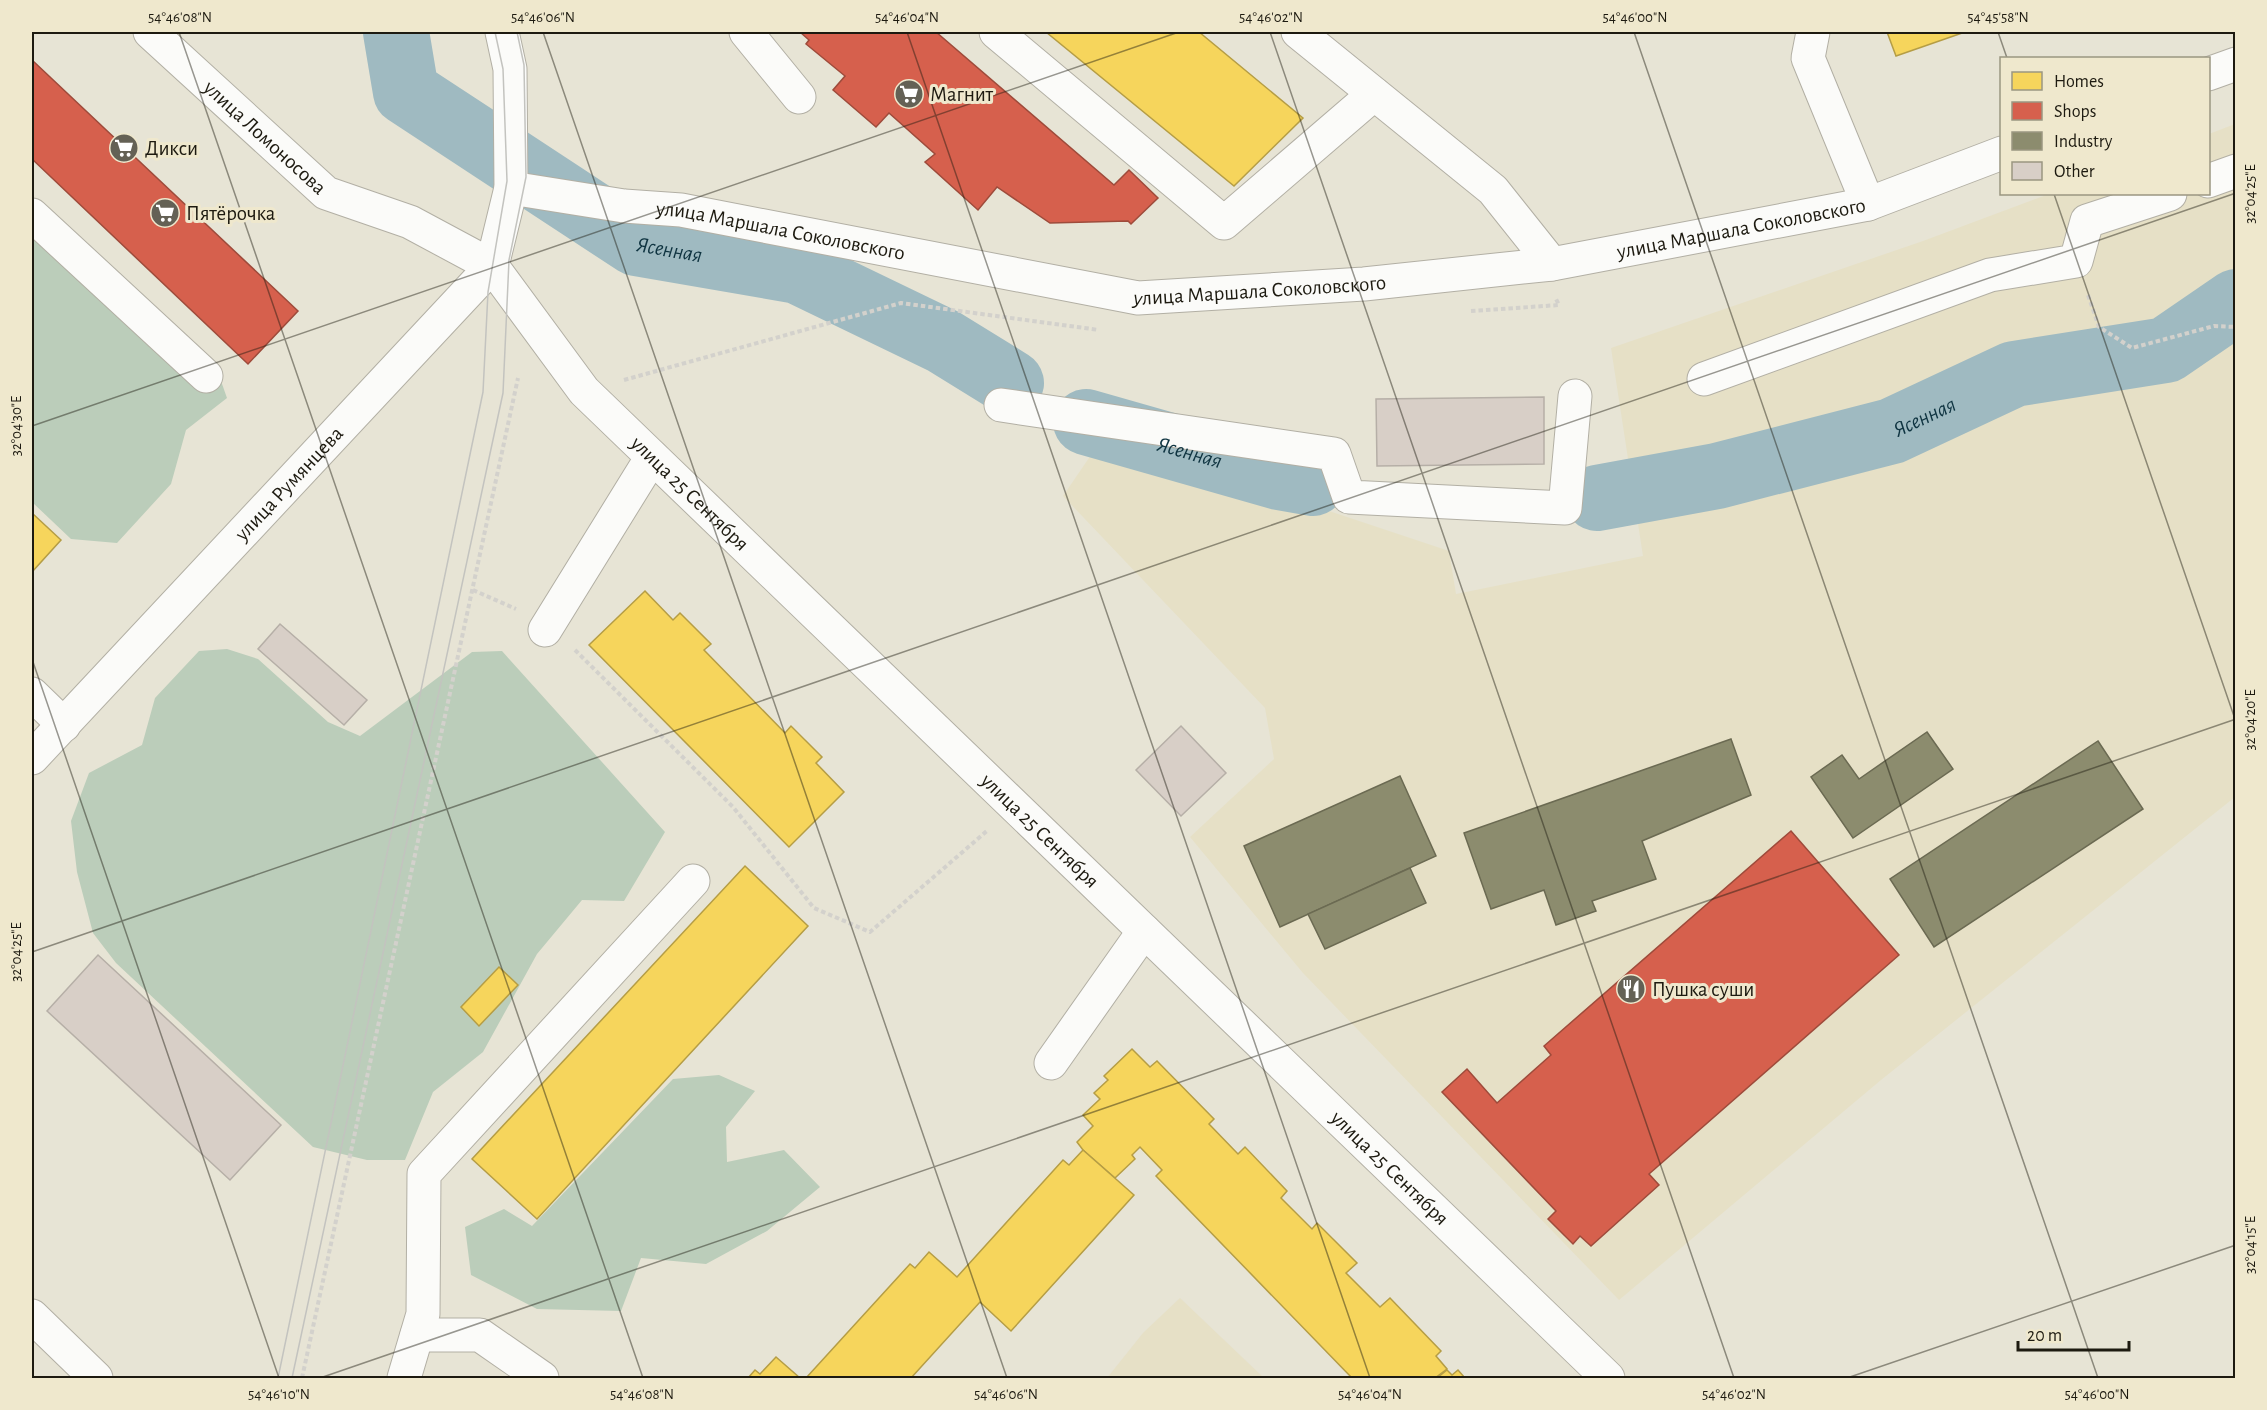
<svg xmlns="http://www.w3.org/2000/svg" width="2267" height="1410" font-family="'Alegreya Sans',sans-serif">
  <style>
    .built { fill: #e6e0c6 }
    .forest { fill: #bbcdba }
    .homes { fill: #f6d55c; stroke: #b59d45; stroke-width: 1.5 }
    .shops { fill: #d6604d; stroke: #9e4b3b; stroke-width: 1.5 }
    .industry { fill: #8c8c6e; stroke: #6b6a52; stroke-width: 1.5 }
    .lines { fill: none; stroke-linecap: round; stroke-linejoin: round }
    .river { stroke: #9fbac1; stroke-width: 66 }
    .building { fill: #d8cfc7; stroke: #b6afa7; stroke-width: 1.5 }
    .minor-casing { stroke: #b2afa4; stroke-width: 35 }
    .major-casing { stroke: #b2afa4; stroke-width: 35 }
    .path { stroke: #d3d1cc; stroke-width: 4; stroke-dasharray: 4.5 3; stroke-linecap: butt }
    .minor { stroke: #fbfbf9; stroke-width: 33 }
    .major { stroke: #fbfbf9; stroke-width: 33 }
    .tram { stroke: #c3c3bf; stroke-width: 1.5 }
    .ticks { fill: none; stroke: #1d1a10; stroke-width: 1.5; stroke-opacity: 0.45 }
    .labels { text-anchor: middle; stroke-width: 6; stroke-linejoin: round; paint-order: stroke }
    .poi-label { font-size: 21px; fill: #1d1a10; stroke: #efe8cd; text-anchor: start }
    .street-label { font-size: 21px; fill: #1d1a10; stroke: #efe8cd }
    .water-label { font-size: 22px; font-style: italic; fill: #0f3441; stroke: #efe8cd }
    .neatline { fill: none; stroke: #1d1a10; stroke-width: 2 }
    .ticks-label { font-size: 15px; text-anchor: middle; fill: #1d1a10 }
  </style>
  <rect width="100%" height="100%" fill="#e7e4d5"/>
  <!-- built -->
  <g class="built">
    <polygon points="2235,124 2235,797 1881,1080 1619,1300 1303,973 1190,837 1274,759 1265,708 1063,496 1104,436 1449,551 1456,594 1643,556 1611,348 1923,241 2049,194 2208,194 2209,134"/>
    <polygon points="1180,1298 1264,1378 1107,1378 1143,1333"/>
  </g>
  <!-- forest -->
  <g class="forest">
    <polygon points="32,226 216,367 227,398 186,430 171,484 117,543 71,539 32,502"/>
    <polygon points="227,649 258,659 328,722 360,736 472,652 502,651 665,832 624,901 582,900 537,954 483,1052 433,1092 405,1160 367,1160 313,1147 116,963 93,933 77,872 71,821 89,773 142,745 155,698 199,651"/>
    <polygon points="719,1075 755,1091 726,1127 727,1162 784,1150 820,1187 767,1231 706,1264 641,1258 621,1311 537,1309 471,1275 465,1227 504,1209 532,1226 673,1079"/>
  </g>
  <!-- homes -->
  <g class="homes">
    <polygon points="1046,32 1199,32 1303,118 1234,186"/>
    <polygon points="1887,32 1965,32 1896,56"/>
    <polygon points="32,513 61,540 32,572"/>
    <polygon points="645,591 673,620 680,613 711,644 704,650 785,733 791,726 822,757 816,763 844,792 789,847 589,645"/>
    <polygon points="745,866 808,926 537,1219 472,1159"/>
    <polygon points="499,967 518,985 479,1026 461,1007"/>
    <polygon points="1132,1049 1150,1067 1157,1061 1214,1119 1209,1124 1238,1154 1245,1147 1287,1191 1281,1198 1312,1229 1317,1223 1357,1263 1346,1273 1380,1307 1390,1298 1441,1351 1436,1356 1447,1369 1435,1378 1352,1378 1156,1176 1162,1170 1140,1147 1132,1155 1135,1159 1115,1178 1083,1150 1077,1142 1093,1126 1083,1115 1100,1099 1094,1093 1108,1080 1104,1076"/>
    <polygon points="1083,1150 1134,1195 1011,1331 980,1302 911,1378 806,1378 910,1264 915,1268 929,1252 957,1277 1063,1160 1069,1165"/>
    <polygon points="776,1357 800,1378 748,1378 755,1370 760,1374"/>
    <polygon points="1447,1370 1452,1375 1458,1370 1465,1378 1437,1378"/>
  </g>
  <!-- shops -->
  <g class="shops">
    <polygon points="800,32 936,32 1114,185 1129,170 1158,198 1131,224 1128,221 1050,223 997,187 978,210 925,162 935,154 889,113 876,127 833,90 845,76 806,44 809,40"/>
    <polygon points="32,60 298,311 248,364 32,159"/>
    <polygon points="1791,831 1899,955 1649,1174 1659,1185 1591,1246 1580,1236 1573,1244 1548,1219 1556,1211 1442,1092 1467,1069 1497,1103 1551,1055 1544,1046"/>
  </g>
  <!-- industry -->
  <g class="industry">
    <polygon points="1927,732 1953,769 1853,838 1811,777 1842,755 1859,779"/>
    <polygon points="1731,739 1751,795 1642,841 1656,879 1592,901 1596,911 1556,925 1544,890 1491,909 1464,833"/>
    <polygon points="2098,741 2143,809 1934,947 1890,879"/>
    <polygon points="1400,776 1436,856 1280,927 1244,846"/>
    <polygon points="1410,868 1426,903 1325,949 1308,914"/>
  </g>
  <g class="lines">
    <!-- river -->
    <g class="river">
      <path id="s1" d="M396,32L406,92L636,243L798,271L943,341L1011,383"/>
      <path id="s2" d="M1086,422L1279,477L1313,483"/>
      <path id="s3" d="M1597,498L1717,476L1892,431L2014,374L2166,350L2236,302"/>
    </g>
  </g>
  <!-- building -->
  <g class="building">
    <polygon points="1544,397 1544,464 1377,466 1376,399"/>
    <polygon points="280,624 367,700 344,725 258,649"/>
    <polygon points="1181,726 1226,773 1181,816 1136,770"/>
    <polygon points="98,955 281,1125 230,1180 47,1011"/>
  </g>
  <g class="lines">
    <!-- minor casing -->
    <g class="minor-casing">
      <g id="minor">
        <path id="s4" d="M150,32L326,193L410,222L492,266L584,391L1608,1378"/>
        <polyline points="746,32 799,97"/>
        <polyline points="996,32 1224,223 1374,94"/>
        <polyline points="1298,32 1493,190 1552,264"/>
        <polyline points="1813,32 1808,58 1868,204"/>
        <polyline points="2208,74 2236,64"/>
        <polyline points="2208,181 2236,171"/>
        <path id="s5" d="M511,188L624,206L681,210L1138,298L1364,284L1552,264L1868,204L2002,153"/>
        <polyline points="32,215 206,376"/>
        <polyline points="1704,379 1990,275 2076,261 2087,221 2170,194"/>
        <polyline points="1001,405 1334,454 1349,497 1565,508 1575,396"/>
        <polyline points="545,630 652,457"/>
        <polyline points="32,694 64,725"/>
        <polyline points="1051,1063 1144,931"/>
        <polyline points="32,1316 96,1378"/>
        <polyline points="417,1335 480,1335 542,1378"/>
        <polyline points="404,1378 423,1314 424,1174 693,881"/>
      </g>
    </g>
    <!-- major casing -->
    <g class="major-casing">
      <g id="major">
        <path id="s6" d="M32,758L492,266L511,188L510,69L502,32"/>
      </g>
    </g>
    <!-- path -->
    <g class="path">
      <polyline points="2088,295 2099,327 2132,348 2214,326 2236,327"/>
      <polyline points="1471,311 1559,305 1556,299"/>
      <polyline points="624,380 901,303 1099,330"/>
      <polyline points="473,590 516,609"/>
      <polyline points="575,650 733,807 814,908 870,932 988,830"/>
      <polyline points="302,1378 518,378"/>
    </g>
    <!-- minor -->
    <use href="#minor" class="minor"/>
    <!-- major -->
    <use href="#major" class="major"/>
    <!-- tram -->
    <g class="tram">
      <polyline points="278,1378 483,392 488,292 507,181 503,69 495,32"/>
      <polyline points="292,1378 503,393 509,260 526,177 524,65 517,32"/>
    </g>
  </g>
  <!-- ticks -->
  <path class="ticks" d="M179,32L643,1378M543,32L1007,1378M907,32L1370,1378M1270,32L1734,1378M1634,32L2098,1378M1998,32L2007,58M2054,194L2236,722M32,426L1179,32M32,659L279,1378M32,952L2236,193M320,1378L2236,719M1847,1378L2236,1245"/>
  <!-- icons -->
  <defs>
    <g id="supermarket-disc" transform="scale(1.5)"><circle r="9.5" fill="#646155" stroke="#efe8cd"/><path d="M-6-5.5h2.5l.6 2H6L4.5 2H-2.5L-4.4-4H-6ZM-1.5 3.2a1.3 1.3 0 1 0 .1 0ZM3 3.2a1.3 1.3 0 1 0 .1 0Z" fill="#fff"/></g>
    <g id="restaurant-disc" transform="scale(1.5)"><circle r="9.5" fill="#646155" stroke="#efe8cd"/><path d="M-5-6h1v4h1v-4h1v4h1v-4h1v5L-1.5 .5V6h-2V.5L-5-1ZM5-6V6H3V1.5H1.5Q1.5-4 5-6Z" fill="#fff"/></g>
  </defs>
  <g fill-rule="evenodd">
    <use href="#supermarket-disc" x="909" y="94"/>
    <use href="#supermarket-disc" x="124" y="148"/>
    <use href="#supermarket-disc" x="165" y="213"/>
    <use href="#restaurant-disc" x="1631" y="989"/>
  </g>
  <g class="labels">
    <!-- poi labels -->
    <g class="poi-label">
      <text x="930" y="101">Магнит</text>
      <text x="145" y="155">Дикси</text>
      <text x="186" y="220">Пятёрочка</text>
      <text x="1652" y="996">Пушка суши</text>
    </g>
    <!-- street labels -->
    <g class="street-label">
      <text dy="7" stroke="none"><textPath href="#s4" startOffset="156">улица Ломоносова</textPath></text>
      <text dy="7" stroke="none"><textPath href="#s5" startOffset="1245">улица Маршала Соколовского</textPath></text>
      <text dy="7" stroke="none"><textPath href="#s5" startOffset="273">улица Маршала Соколовского</textPath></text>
      <text dy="7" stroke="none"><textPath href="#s5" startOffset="759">улица Маршала Соколовского</textPath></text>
      <text dy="7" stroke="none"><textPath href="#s6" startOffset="376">улица Румянцева</textPath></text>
      <text dy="7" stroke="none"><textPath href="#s4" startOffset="723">улица 25 Сентября</textPath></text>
      <text dy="7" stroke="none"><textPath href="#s4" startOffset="1209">улица 25 Сентября</textPath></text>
      <text dy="7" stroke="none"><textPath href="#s4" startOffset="1695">улица 25 Сентября</textPath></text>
    </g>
    <!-- water labels -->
    <g class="water-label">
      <text dy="8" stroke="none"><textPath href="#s1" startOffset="370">Ясенная</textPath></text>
      <text dy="8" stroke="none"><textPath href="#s3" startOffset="338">Ясенная</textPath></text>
      <text dy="8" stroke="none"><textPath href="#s2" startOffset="108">Ясенная</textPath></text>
    </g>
  </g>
  <!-- border -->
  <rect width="2267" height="1410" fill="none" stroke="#efe8cd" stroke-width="66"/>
  <!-- legend -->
  <rect x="2000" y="57" width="210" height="138" fill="#efe8cd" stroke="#9b9681" stroke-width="1.5"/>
  <rect x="2012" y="72" width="30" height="18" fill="#f6d55c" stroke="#9b9681" stroke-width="1.5"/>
  <text x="2054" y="87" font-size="18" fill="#1d1a10">Homes</text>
  <rect x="2012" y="102" width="30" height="18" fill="#d6604d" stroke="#9b9681" stroke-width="1.5"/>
  <text x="2054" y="117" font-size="18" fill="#1d1a10">Shops</text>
  <rect x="2012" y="132" width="30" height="18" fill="#8c8c6e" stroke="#9b9681" stroke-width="1.5"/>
  <text x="2054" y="147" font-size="18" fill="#1d1a10">Industry</text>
  <rect x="2012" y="162" width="30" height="18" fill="#d8cfc7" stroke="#9b9681" stroke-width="1.5"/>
  <text x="2054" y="177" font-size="18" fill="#1d1a10">Other</text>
  <!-- scale -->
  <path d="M2018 1341v9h111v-9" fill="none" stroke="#1d1a10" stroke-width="3"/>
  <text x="2027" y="1341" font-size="18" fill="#1d1a10" stroke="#efe8cd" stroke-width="4.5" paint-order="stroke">20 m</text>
  <rect x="33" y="33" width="2201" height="1344" class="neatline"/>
  <g class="ticks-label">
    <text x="180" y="22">54°46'08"N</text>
    <text x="543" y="22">54°46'06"N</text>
    <text x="907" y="22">54°46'04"N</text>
    <text x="1271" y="22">54°46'02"N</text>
    <text x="1635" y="22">54°46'00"N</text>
    <text x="1998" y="22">54°45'58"N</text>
    <text transform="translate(2250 194) rotate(-90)" y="5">32°04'25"E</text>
    <text transform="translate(16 426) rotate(-90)" y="5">32°04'30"E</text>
    <text transform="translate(2250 720) rotate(-90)" y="5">32°04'20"E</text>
    <text transform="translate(16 952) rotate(-90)" y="5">32°04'25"E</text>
    <text transform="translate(2250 1245) rotate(-90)" y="5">32°04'15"E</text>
    <text x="279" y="1399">54°46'10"N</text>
    <text x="642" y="1399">54°46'08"N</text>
    <text x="1006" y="1399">54°46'06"N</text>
    <text x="1370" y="1399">54°46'04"N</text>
    <text x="1734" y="1399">54°46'02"N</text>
    <text x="2097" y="1399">54°46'00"N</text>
  </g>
</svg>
